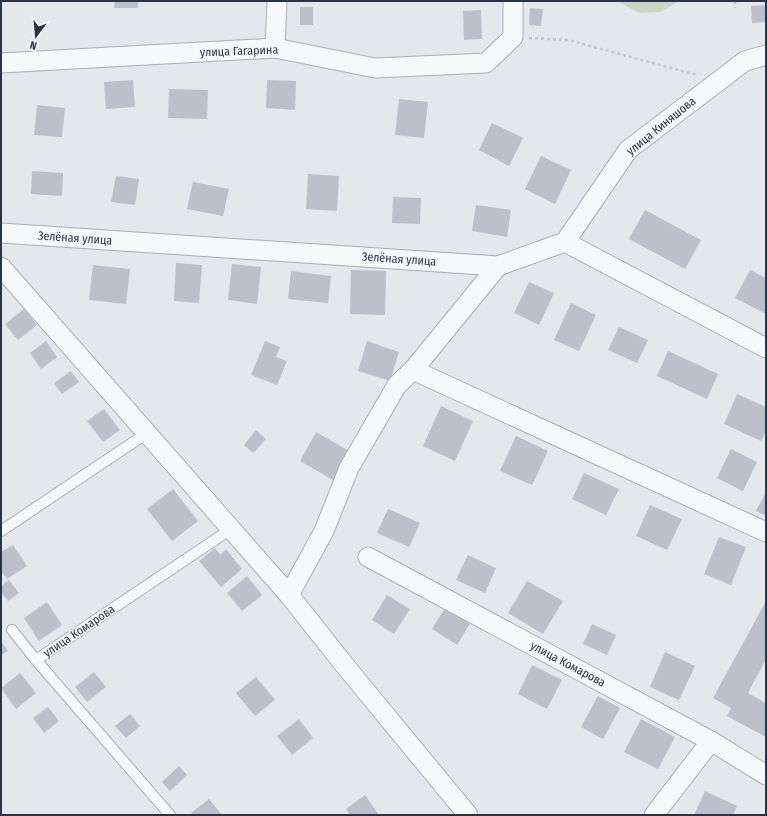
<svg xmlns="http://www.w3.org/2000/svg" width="767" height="816" font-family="'Fira Sans Condensed',sans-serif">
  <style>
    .green { fill: #c9d6c5 }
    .building { fill: #bbc0ca }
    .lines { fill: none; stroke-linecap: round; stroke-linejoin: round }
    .lane-casing { stroke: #a9aeb7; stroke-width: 12 }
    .street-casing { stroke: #a9aeb7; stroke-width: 21 }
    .path { stroke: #c2c5cb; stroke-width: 2.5; stroke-dasharray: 3 3; stroke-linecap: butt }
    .lane { stroke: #f7f8fa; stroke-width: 10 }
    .street { stroke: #f7f8fa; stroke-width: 19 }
    .labels { text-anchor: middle; stroke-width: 3; stroke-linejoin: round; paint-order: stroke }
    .street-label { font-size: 12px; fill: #2b3445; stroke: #f4f6f9 }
  </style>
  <rect width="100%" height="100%" fill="#e4e7ec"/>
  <!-- green -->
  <polygon class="green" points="617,1 679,1 660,12 639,13"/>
  <!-- building -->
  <g class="building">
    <polygon points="115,1 138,1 138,8 114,8"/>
    <polygon points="766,5 766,22 752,23 751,6"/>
    <rect x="300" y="7" width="13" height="18"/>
    <polygon points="530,8 543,9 541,26 529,25"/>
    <polygon points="481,10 482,39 464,40 463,11"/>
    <polygon points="133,80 135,107 106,109 104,82"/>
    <polygon points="267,80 296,81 295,110 266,108"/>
    <polygon points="169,89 208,90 207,119 168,118"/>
    <polygon points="399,99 428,102 424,138 395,135"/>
    <polygon points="37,105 65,108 62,137 34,135"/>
    <polygon points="492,123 523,138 509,166 479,150"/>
    <polygon points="541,156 571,170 555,204 525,189"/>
    <polygon points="32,171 63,173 62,196 31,194"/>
    <polygon points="308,174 339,176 337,211 306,209"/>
    <polygon points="116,176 139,179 135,205 111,202"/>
    <polygon points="193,182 229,189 223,216 187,209"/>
    <polygon points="393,197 421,198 420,224 392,223"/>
    <polygon points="476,205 511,210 507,237 472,231"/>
    <polygon points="645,210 701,240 685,269 629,239"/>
    <polygon points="176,263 202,265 199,303 174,301"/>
    <polygon points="232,264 261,267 257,304 228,300"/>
    <polygon points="93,265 130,269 126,304 89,300"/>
    <polygon points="351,270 386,271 385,315 350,314"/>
    <polygon points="750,270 766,278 766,314 735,298"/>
    <polygon points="291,271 331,276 328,303 288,299"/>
    <polygon points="529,282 554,293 539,325 514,313"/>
    <polygon points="571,303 596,315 579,351 554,340"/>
    <polygon points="24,309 37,325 18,340 5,324"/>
    <polygon points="619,327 648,340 637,363 608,350"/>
    <polygon points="46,341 57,357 41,369 30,353"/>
    <polygon points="265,341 280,347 276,357 287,361 277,385 251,375"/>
    <polygon points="367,341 399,352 390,381 358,371"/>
    <polygon points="668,351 718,374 707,399 657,376"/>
    <polygon points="71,371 79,382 62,394 54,383"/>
    <polygon points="737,394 766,407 766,431 761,441 724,424"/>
    <polygon points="441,406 473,421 455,461 423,446"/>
    <polygon points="104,409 120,430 103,442 87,421"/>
    <polygon points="256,430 266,439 253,453 244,445"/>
    <polygon points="316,432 349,451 333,480 300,461"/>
    <polygon points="516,436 548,451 532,485 500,471"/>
    <polygon points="731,449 757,462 743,491 717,478"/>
    <polygon points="584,473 619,489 606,515 572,499"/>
    <polygon points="173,489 198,521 172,541 147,509"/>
    <polygon points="766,492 766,516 756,511"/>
    <polygon points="650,505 682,519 667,550 636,536"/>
    <polygon points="388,509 420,523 409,547 377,533"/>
    <polygon points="719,537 746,547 731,585 704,574"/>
    <polygon points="13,545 27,566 7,579 1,571 1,552"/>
    <polygon points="215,548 220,555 226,549 242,569 221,587 199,561"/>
    <polygon points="468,555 496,568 485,593 456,580"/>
    <polygon points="247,576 262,595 242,611 227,593"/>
    <polygon points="9,580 19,593 8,601 1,592 1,586"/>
    <polygon points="527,581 563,601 543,634 508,613"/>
    <polygon points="387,595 410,609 394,634 372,620"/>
    <polygon points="47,602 62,625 39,641 24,618"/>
    <polygon points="765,603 766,603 766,659 748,693 766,703 766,737 727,716 731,708 713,698"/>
    <polygon points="447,605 472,620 457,645 432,629"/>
    <polygon points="592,624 616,635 607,655 583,644"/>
    <polygon points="1,641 8,651 1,655"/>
    <polygon points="665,652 695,666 679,700 650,687"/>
    <polygon points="532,665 562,680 547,709 518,694"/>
    <polygon points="94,672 106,687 87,702 75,687"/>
    <polygon points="20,673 36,693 16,709 1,688"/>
    <polygon points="256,677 275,700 255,716 236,693"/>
    <polygon points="598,696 620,708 603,739 581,727"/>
    <polygon points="48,707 59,721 44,733 33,718"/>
    <polygon points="130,714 140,726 126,738 115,726"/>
    <polygon points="299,719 313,738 292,755 277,736"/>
    <polygon points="641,719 675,737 658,769 624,752"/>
    <polygon points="179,766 187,775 170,791 162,782"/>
    <polygon points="705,791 737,806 733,815 694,815"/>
    <polygon points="365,795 379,815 350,815 346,809"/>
    <polygon points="209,799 222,815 193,815 191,813"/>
  </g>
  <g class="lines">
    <!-- lane casing -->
    <g class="lane-casing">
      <g id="lane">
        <polyline points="1,531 147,433"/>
        <polyline points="12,630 36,660"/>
        <polyline points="170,815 36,660 231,529"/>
      </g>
    </g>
    <!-- street casing -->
    <g class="street-casing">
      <g id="street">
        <polyline points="275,48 277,1"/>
        <polyline points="1,63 275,48 375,68 486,63 513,37 513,1"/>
        <polyline points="1,233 498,266 565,242 766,348"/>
        <polyline points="565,242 628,150 745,61 766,55"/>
        <polyline points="1,267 289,595 346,667 468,815"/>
        <polyline points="413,370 766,532"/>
        <polyline points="368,557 711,741 766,775"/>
        <polyline points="289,595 324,531 349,468 397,385 413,370 498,266"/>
        <polyline points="654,815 711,741"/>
      </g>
    </g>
    <!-- path -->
    <g class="path">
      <polyline points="735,1 735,8"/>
      <polyline points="529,38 568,40 697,75"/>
    </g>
    <!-- lane -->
    <use href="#lane" class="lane"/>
    <!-- street -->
    <use href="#street" class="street"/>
  </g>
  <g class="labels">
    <!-- street labels -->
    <g class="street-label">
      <text transform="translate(239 51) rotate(-2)" y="4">улица Гагарина</text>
      <text transform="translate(661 126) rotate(-39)" y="4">улица Киняшова</text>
      <text transform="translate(75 238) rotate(4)" y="4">Зелёная улица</text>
      <text transform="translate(399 259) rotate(4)" y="4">Зелёная улица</text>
      <text transform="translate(79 631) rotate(-34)" y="4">улица Комарова</text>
      <text transform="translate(568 664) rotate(28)" y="4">улица Комарова</text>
    </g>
  </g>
  <!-- border -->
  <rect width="767" height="816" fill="none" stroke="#2b3445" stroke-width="4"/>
  <!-- north arrow -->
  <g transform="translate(36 36) rotate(196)" stroke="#f4f6f9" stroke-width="3" paint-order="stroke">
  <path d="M0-3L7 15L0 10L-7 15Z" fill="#2b3445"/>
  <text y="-6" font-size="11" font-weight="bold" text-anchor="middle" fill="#2b3445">N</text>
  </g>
</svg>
